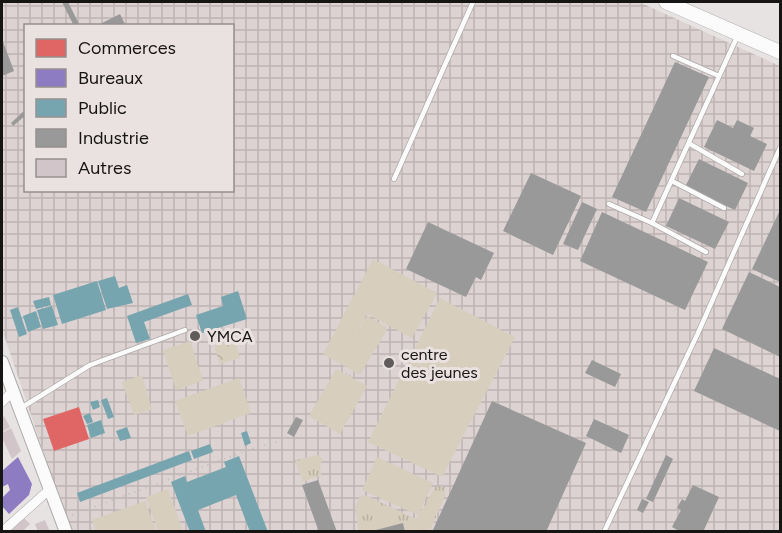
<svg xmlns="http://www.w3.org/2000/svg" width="782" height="533" font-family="Figtree,sans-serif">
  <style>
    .industrial { fill: url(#industrial-grid); fill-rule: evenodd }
    .grass { fill: url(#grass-tufts) }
    .park { fill: url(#park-crowns) }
    .garden { fill: #d8cebd }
    .shops { fill: #e06666 }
    .offices { fill: #8e7cc3 }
    .public { fill: #76a5af }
    .industry { fill: #999 }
    .building { fill: #d1c5c9 }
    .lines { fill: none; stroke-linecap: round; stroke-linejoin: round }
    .service-casing { stroke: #adaaaa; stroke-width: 6 }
    .minor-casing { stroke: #adaaaa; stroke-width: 10 }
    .tertiary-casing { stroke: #adaaaa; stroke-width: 14 }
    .secondary-casing { stroke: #adaaaa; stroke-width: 15 }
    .path { stroke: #c3c1c1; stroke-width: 1.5; stroke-dasharray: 1.5 4.5; stroke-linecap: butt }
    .service { stroke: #fbfbfb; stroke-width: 4.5 }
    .minor { stroke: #fbfbfb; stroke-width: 9 }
    .tertiary { stroke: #fbfbfb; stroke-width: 12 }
    .secondary { stroke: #fbfbfb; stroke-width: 14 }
    .poi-dot { fill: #605c5c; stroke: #e9e2e1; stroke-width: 2 }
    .labels { text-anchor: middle; stroke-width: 6; stroke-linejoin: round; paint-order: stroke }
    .poi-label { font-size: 16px; fill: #171414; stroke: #e9e2e1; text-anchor: start }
  </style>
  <defs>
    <pattern id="industrial-grid" width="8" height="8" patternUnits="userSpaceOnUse" patternTransform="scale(1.5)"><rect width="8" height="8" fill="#ddd3d2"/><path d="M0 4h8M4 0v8" fill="none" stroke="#bdb4b3"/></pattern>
    <pattern id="grass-tufts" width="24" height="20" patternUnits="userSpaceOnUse" patternTransform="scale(1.5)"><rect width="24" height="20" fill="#d8cebd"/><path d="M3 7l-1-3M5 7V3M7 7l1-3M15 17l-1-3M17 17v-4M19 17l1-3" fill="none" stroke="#b9b0a2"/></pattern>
    <pattern id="park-crowns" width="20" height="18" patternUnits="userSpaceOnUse" patternTransform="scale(1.5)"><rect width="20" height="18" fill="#d8cebd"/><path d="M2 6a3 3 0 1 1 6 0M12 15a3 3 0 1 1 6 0" fill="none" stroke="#b9b0a2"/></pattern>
  </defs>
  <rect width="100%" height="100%" fill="#e7e3e3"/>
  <!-- industrial -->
  <path class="industrial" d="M2,2H639L780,66V531H70L2,329ZM26,26H232V190H26Z"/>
  <!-- grass -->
  <g class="grass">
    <polygon points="318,455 323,460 320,464 321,475 303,482 295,460"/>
    <polygon points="445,486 445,496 430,531 427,531 429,526 426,531 359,531 355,508 359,498 365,495 416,519 435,487"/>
  </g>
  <!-- park -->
  <polygon class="park" points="234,339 240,358 220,364 214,346"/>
  <!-- garden -->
  <g class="garden">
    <polygon points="373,259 437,293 412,338 367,314 352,342 367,316 388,328 360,375 323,354"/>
    <polygon points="440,298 515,337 442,477 368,442"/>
    <polygon points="190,341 203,381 176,390 163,350"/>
    <polygon points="336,369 367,386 340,434 309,416"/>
    <polygon points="142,375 152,410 134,415 122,382"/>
    <polygon points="239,378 251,413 188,436 175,401"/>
    <polygon points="377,457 433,483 418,515 362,490"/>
    <polygon points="168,489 183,531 158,531 146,497"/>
    <polygon points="145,501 156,531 96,531 92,520"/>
  </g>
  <!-- shops -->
  <polygon class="shops" points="79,407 89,439 54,451 43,419"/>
  <!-- offices -->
  <polygon class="offices" points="18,457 32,484 29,495 9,514 2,506 2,498 10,490 8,484 2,487 2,471"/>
  <!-- public -->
  <g class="public">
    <polygon points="115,276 119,288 127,285 133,303 107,309 98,281"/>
    <polygon points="97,281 106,310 62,324 53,295"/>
    <polygon points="238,291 247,319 202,333 196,315 223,306 221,297"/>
    <polygon points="188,294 192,305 144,322 150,339 136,343 127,316"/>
    <polygon points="49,297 51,305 36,309 33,301"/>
    <polygon points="52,306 58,325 43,329 37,310"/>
    <polygon points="18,307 27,334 19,337 10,310"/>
    <polygon points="36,311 41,327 28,332 23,316"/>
    <polygon points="107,398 114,417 108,419 101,400"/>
    <polygon points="98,400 100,407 93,410 90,402"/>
    <polygon points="90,413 93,422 87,424 83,416"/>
    <polygon points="101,420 105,433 91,438 87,425"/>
    <polygon points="127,427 131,438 120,441 116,431"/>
    <polygon points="247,431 251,443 245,446 241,433"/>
    <polygon points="210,444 213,452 194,459 191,451"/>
    <polygon points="189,451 192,460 80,502 77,493"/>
    <polygon points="239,456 268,532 250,532 236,495 198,510 206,532 190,532 171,482 185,476 187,482 226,467 224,462"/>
  </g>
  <!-- industry -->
  <g class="industry">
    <polygon points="62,2 68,2 80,26 74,26"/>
    <polygon points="120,14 126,26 96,26"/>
    <polygon points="2,39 14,71 2,76"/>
    <polygon points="675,62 709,77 646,212 612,197"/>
    <polygon points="24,111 26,115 13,126 11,123"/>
    <polygon points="717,120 733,128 737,120 754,128 750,136 767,144 754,171 704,147"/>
    <polygon points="699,159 748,183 735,210 685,187"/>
    <polygon points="531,173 581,196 553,255 503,231"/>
    <polygon points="679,198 729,222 715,249 666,226"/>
    <polygon points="582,202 597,209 578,250 563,244"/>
    <polygon points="780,210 780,282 752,269"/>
    <polygon points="602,212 708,262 685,310 580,261"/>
    <polygon points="428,222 494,253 481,280 476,277 466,297 406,269"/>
    <polygon points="749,272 780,287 780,357 722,329"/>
    <polygon points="714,348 780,379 780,431 694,391"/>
    <polygon points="592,360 621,374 615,387 585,373"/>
    <polygon points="492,401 586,443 546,532 432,532"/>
    <polygon points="296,417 303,420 294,437 287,433"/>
    <polygon points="594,419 629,435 621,453 586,436"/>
    <polygon points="666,455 673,459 653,502 646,499"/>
    <polygon points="318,480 337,532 319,532 302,485"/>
    <polygon points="693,485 719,497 703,532 681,532 672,527 681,510 677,508 682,499 685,501"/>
    <polygon points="642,499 649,502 643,513 637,510"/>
    <polygon points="403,523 405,532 373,532 372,531"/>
  </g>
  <!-- building -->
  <g class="building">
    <polygon points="4,416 10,427 2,432 2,418"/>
    <polygon points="11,428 21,451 12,459 2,438 2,433"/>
    <polygon points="23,517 30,524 22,532 7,532"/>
    <polygon points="45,520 50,532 38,532 35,524"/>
  </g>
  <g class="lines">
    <!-- service casing -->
    <g class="service-casing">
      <g id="service">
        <polyline points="673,56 719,76"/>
        <polyline points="690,144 742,174"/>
        <polyline points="394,179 473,2"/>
        <polyline points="672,181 724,208"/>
        <polyline points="609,204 652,223 706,252"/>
        <polyline points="652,223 737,37"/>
        <polyline points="21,408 90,365 185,330"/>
        <polyline points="604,532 698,333 780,148"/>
      </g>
    </g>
    <!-- minor casing -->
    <g class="minor-casing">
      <g id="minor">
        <polyline points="2,402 11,393"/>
        <polyline points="2,532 50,489"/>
      </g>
    </g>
    <!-- tertiary casing -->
    <g class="tertiary-casing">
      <polyline id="tertiary" points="2,362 66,532"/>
    </g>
    <!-- secondary casing -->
    <g class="secondary-casing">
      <polyline id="secondary" points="666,2 780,52"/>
    </g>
    <!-- path -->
    <g class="path">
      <polyline points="346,374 349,369"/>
      <polyline points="349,376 352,371"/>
      <polyline points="72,515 254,448 283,440"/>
    </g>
    <!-- service -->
    <use href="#service" class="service"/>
    <!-- minor -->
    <use href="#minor" class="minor"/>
    <!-- tertiary -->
    <use href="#tertiary" class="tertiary"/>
    <!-- secondary -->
    <use href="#secondary" class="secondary"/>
  </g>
  <!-- markers -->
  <g class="poi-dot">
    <circle cx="195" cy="336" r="6"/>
    <circle cx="389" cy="363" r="6"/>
  </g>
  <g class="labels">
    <!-- poi labels -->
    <g class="poi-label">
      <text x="207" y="342">YMCA</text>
      <text x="401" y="360">centre<tspan x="401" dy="18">des jeunes</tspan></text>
    </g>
  </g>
  <!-- border -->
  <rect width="782" height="533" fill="none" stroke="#171414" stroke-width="6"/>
  <!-- legend -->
  <rect x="24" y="24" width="210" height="168" fill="#e9e2e1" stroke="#95908f" stroke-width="1.5"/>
  <rect x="36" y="39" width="30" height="18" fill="#e06666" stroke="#95908f" stroke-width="1.5"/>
  <text x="78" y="54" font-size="18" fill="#171414">Commerces</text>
  <rect x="36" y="69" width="30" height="18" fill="#8e7cc3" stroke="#95908f" stroke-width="1.5"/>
  <text x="78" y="84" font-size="18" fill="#171414">Bureaux</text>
  <rect x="36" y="99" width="30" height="18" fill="#76a5af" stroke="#95908f" stroke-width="1.5"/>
  <text x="78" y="114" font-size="18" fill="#171414">Public</text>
  <rect x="36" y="129" width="30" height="18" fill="#999999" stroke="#95908f" stroke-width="1.5"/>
  <text x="78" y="144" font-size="18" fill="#171414">Industrie</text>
  <rect x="36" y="159" width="30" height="18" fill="#d1c5c9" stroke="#95908f" stroke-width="1.5"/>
  <text x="78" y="174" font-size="18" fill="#171414">Autres</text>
</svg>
